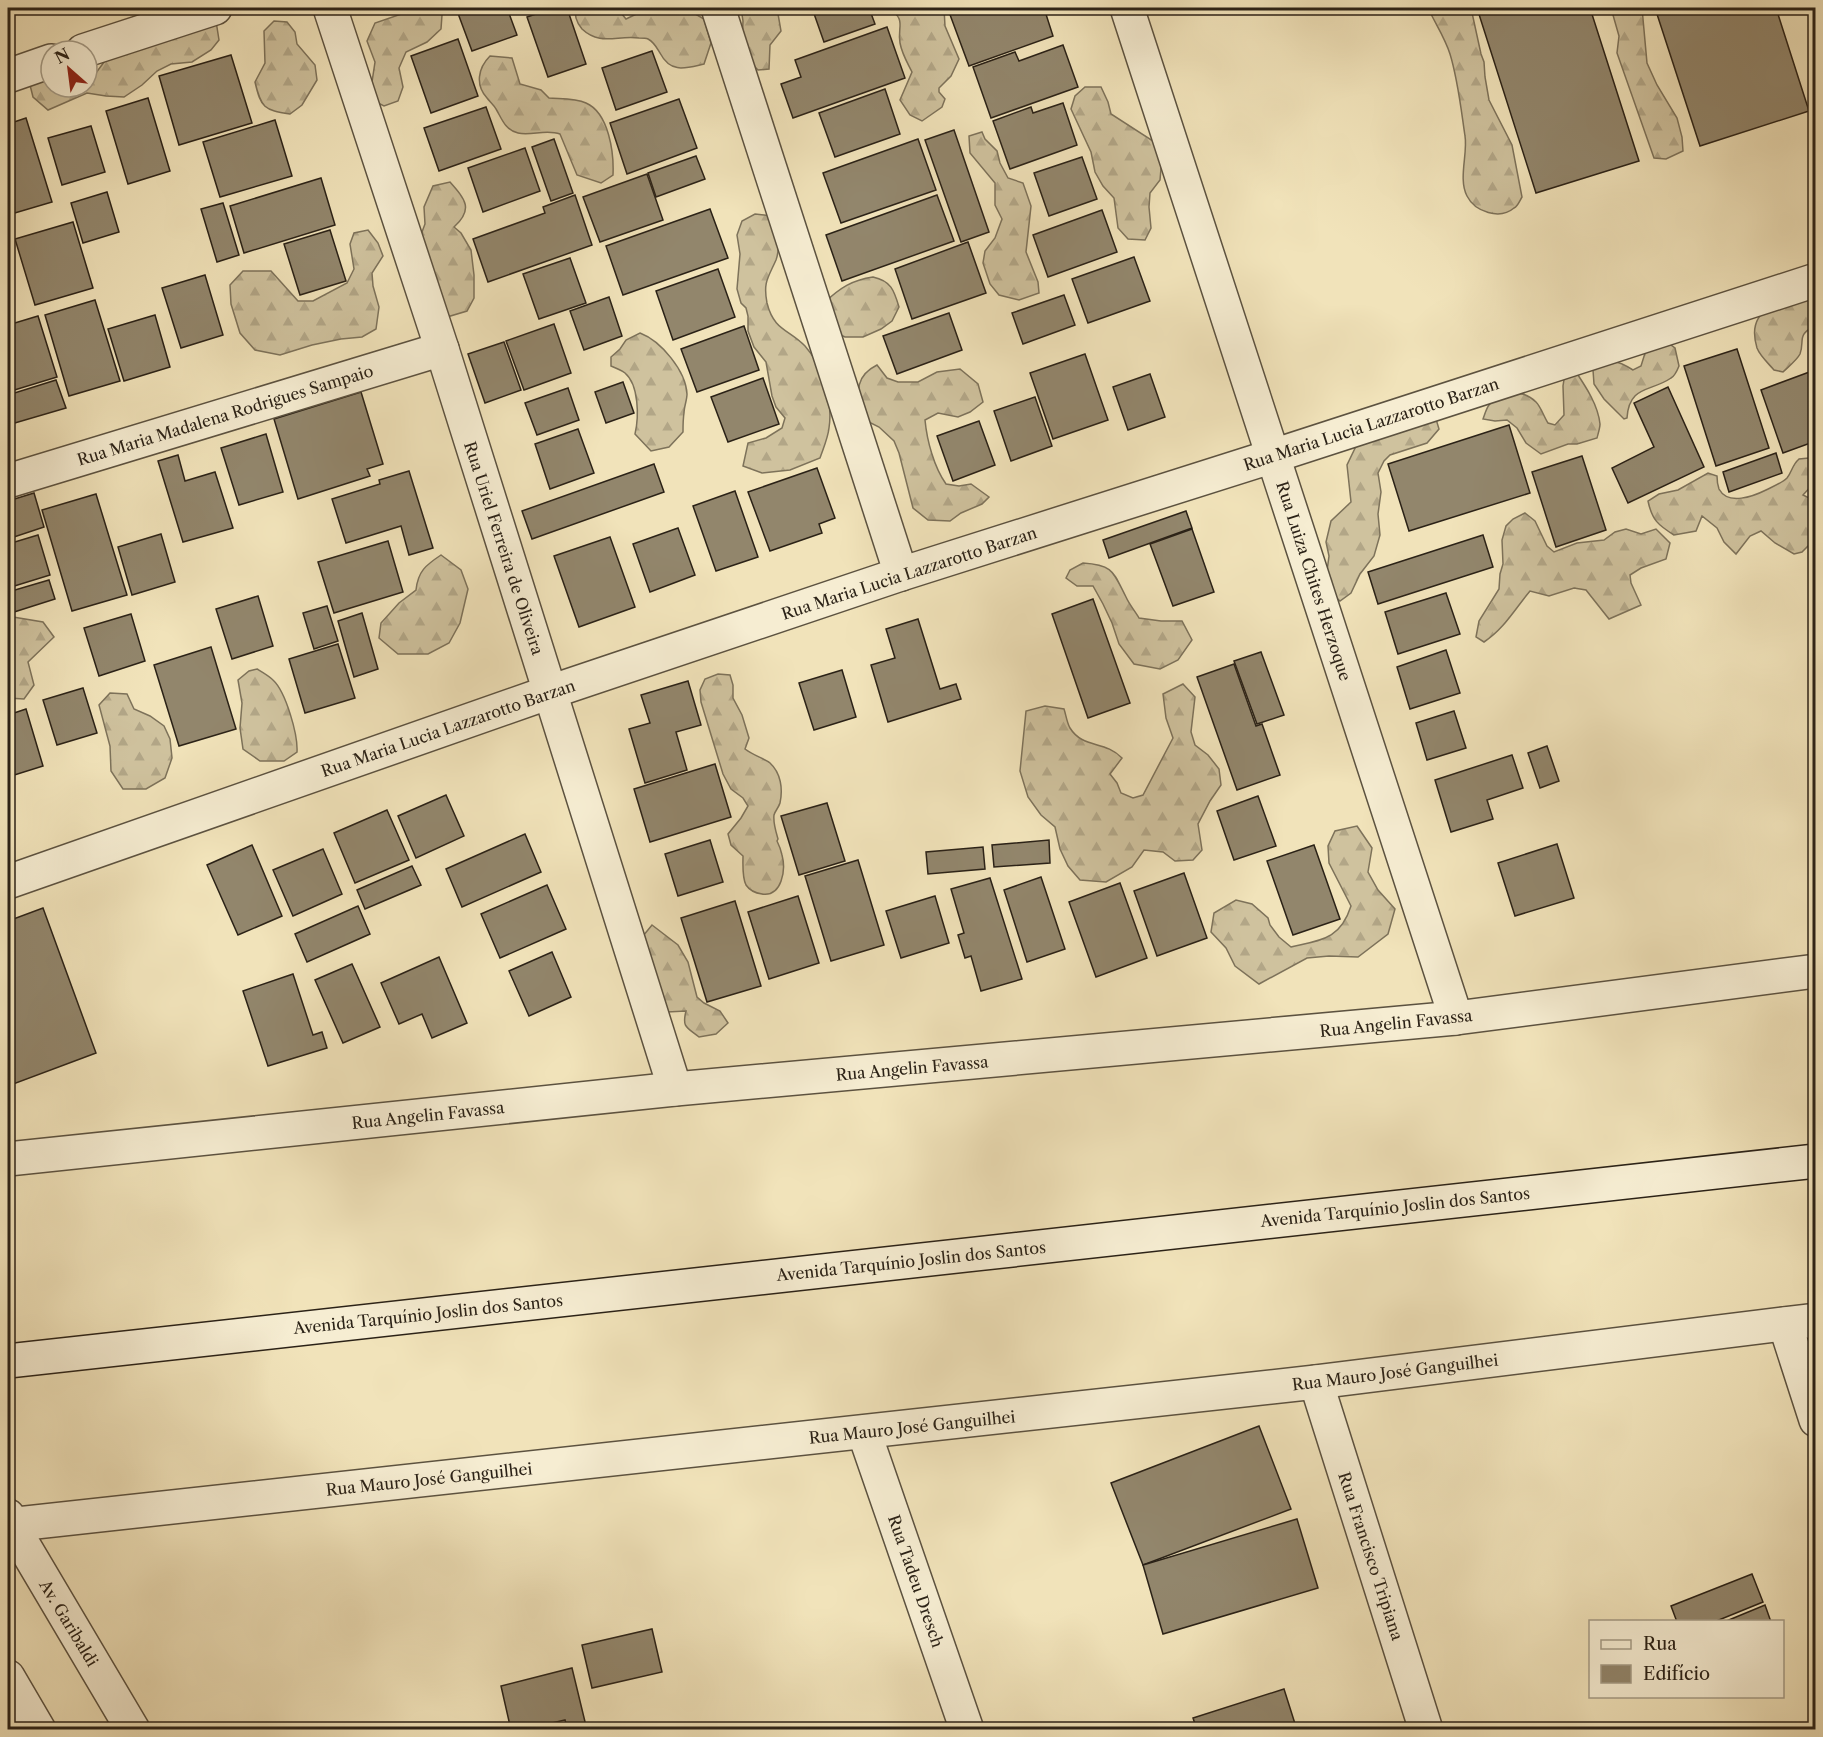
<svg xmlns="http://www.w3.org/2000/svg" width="1823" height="1737" font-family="'Libre Caslon Text',serif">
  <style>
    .forest { fill: url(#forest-firs); stroke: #7d725a; stroke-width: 1.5 }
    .building { fill: #92866c; stroke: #2b2217; stroke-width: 1.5 }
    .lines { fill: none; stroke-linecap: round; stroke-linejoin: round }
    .street-casing { stroke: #5c5240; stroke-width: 36 }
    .secondary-casing { stroke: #2b2217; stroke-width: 36 }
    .street { stroke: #f6edd2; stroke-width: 33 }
    .secondary { stroke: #f6edd2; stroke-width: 33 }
    .labels { text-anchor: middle; stroke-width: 6; stroke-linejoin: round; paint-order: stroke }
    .street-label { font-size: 16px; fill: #2b2217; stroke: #f6edd2 }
  </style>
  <defs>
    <pattern id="forest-firs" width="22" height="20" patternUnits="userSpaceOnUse" patternTransform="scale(1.5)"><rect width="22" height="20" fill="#cfc29e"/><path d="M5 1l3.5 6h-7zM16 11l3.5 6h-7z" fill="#b2a687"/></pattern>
  </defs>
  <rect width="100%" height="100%" fill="#f1e3ba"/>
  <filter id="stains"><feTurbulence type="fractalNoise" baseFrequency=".00333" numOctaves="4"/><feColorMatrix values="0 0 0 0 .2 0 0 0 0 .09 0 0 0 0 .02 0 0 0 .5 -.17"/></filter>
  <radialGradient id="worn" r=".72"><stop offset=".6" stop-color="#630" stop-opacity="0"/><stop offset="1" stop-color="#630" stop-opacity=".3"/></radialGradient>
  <!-- forest -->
  <g class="forest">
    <polygon points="429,8 442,15 441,29 427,42 406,52 399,68 403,87 398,101 384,106 376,102 372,82 375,62 367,41 375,23 410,11"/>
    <path d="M576,8H617L626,19L649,8H685L704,19L711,43L704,64C686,68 671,74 660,53C657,48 654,42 648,39C646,38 642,38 639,38C617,35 600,46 582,29C577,23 574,15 576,8Z"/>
    <polygon points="741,8 777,8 781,31 770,45 769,69 758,70 744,56 742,45 743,21"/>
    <path d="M889,8H944L945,26L959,59L951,76L939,88V92L945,99L942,107L922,121L910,115L900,100L912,72C907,62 902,54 900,43C897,26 907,21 889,8Z"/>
    <path d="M1428,8H1471L1481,54L1484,62L1485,77L1489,100L1512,145L1522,197C1520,200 1518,206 1514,208C1500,220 1475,212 1467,196C1458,179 1468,153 1465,136C1461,109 1458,80 1450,54C1445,38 1435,23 1428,8Z"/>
    <polygon points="1611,8 1642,8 1647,63 1657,85 1677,118 1682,137 1683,151 1666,159 1654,158 1617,53 1619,36"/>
    <polygon points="216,21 219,40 211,50 192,62 171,64 157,71 142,85 124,97 106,96 87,93 48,110 33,97 30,85 51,69 51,87 87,87 87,71 96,73 107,58"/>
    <path d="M274,21L287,22L295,32L297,44L315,65L317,80L302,105L290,114C264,110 261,108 255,82L265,63L264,31Z"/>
    <path d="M490,56L512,58L520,84L541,90L549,98C561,99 575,98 586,103C609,113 614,153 613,175L601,183L577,175L560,134C546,129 531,136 518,133C505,130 502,119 496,109C494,105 490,102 487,98C475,85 478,68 490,56Z"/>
    <polygon points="1085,87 1101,87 1108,102 1111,114 1153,141 1162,157 1160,180 1150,193 1149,207 1151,228 1145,240 1128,239 1118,228 1114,198 1103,186 1095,172 1091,152 1071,109 1075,96"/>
    <polygon points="982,132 985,139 997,151 1000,163 1008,178 1023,183 1031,206 1026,252 1038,282 1039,293 1019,300 999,295 990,284 983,263 985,251 995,238 1002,219 995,205 995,183 970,153 969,136"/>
    <path d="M450,182C465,199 474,209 454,227L461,233L471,250L474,275V298L467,311L447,317L419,240L425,224L424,207L433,186Z"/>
    <path d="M755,214L772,216C777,229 781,246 776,260C768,278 763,282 767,303C774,331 789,329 805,346C823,366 833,402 829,428C828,438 823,449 820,458L790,470L762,473L743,466L748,443L766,438L782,428L785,418L776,407L772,396L766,362L754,347L748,331V316L746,308L741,303L737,289L740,254L737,235L742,221Z"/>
    <polygon points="368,230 378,243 383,256 372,273 373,286 379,307 376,329 362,337 341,339 312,345 280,355 255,350 240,333 231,304 230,285 243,271 271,271 298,301 313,301 347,283 354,269 350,244 354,233"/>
    <path d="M873,277C891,281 894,290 899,307L892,321L881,329L863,337H845L830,330L825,302C840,288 852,280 873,277Z"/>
    <path d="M1815,298V326C1796,335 1805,341 1800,354C1797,360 1788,367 1783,372L1774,370C1769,364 1760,356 1757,348C1744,305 1785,300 1815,298Z"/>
    <path d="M640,333C661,341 686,371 687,394C687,400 684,407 684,413C683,419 683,426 683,432L669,447L651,451L635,434C639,417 639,385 625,373C621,370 616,368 611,366V357L620,349L626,340Z"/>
    <path d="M1664,340L1675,348L1679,366C1677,371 1675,376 1671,378C1651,392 1629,385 1627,418L1624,419L1604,399L1594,384L1593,370C1610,359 1616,359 1633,370L1641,366L1646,350Z"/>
    <path d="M877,365L887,378L898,382H918L937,372L960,369L978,384L983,402L970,412L958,417L938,413L925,420C927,441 934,467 946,484L959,486L971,484L989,497L982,504L961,513L950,521L928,520L913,508L899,453L894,441L879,427L861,418C858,394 853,377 877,365Z"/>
    <path d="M1576,372C1586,387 1598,405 1600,424C1600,428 1598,434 1597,438L1577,444H1568L1541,454L1526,443L1517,428L1507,420L1495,421L1483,419C1485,414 1486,409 1489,405C1499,389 1523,389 1536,402C1541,407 1544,417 1548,423L1555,425L1564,415L1563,386L1565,373Z"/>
    <polygon points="1436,419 1439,429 1427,443 1390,455 1384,461 1378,473 1381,492 1378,514 1380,535 1374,556 1360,574 1351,593 1340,601 1329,591 1327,571 1329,556 1326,542 1331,521 1351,502 1347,465 1358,442"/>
    <path d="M1809,458L1815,459V482L1803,495L1815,501V544H1810L1802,552L1794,554L1775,543L1761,531L1750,536L1736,554L1724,542L1717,528L1702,516L1696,531L1674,535C1658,525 1652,520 1648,501L1659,494L1678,490L1708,473L1717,476C1717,480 1718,486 1719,489C1728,506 1754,496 1766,490C1772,487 1782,483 1787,478C1792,472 1792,465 1799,459Z"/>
    <path d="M1525,513L1535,521L1547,546L1554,552L1577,543L1604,540L1615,532L1626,529L1641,534L1656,529L1670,543L1666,559L1641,568L1630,575L1631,583L1641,605L1609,619L1586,590L1574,588L1549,596L1530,591C1515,609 1504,629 1484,642L1476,637L1479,621L1499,589L1500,574L1503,564L1502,540L1506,526L1513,519Z"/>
    <path d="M441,555L461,570L468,589L460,623L449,643L428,654H398L379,638L381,623L399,603L416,590C418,571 426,565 441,555Z"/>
    <path d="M1083,563C1114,565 1113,572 1126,597C1129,604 1135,611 1139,618L1161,621H1182L1192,640L1178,660L1160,669L1134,664L1119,644L1112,623L1103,604L1093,586H1077L1066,578L1070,570Z"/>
    <polygon points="8,615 13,617 43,622 54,637 28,662 34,685 24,699 8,698"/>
    <path d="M257,669C262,672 269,676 273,680C286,692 298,735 297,752L284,761H260L243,749L240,728L242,703L238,680L249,671Z"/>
    <path d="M718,674L730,675L733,685V698L742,715L749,738L745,749C754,756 764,758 770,763C781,773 783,789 780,803C779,807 775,811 774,815C773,823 776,832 778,839L777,841C779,845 781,850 782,855C786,870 782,897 762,894C755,893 750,891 746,885C742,877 743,864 743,856L731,845L728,834L741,818L748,806L743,798L731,789L723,774L701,702L700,690L705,679Z"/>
    <path d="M1183,684L1195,697L1191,732L1195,745L1208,755L1219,769L1221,785L1210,801L1198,824L1202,850L1193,860L1175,861L1163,852L1144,850L1132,867L1106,882L1080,880L1068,866L1060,849L1055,827L1041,815L1028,797L1020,771L1026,711L1045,706L1064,709C1066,715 1067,723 1070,728C1083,749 1105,740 1122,758L1110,774L1117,783L1121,793L1133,798L1143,795L1173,738L1166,718L1163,694Z"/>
    <polygon points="110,693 127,694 134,709 150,716 164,726 170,739 172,758 165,778 146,789 123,789 111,771 110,746 99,705"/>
    <path d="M1357,826L1372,848L1368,872L1378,890L1395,909L1388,934L1358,957L1329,956L1307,958L1259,984L1235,966L1226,948L1211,932L1214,913L1236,900L1252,904L1268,918L1270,925L1279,937L1291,947C1321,940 1340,940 1351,906L1329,863L1328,846L1335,831Z"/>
    <path d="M652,925L678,945L688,962L697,997L704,1003L720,1011L728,1023L716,1034L699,1037C686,1027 682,1027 686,1011L667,1012L643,936Z"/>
  </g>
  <!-- building -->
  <g class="building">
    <polygon points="456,8 507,8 517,35 472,51"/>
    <polygon points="554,8 567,8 586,64 548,77 527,17"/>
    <polygon points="812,8 869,8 875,24 824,42"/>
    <polygon points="961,8 1044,8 1053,36 969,66 949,12"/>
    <polygon points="1477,8 1590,8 1639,161 1536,193"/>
    <polygon points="1655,8 1776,8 1809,111 1700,146"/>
    <polygon points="887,27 905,78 793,118 781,84 801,77 795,60"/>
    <polygon points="458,39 478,96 431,113 411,56"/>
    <polygon points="1063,45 1078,87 991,118 973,67 1015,52 1019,61"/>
    <polygon points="652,51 667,92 616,110 602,68"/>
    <polygon points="231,55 252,123 179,145 159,76"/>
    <polygon points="885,89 900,134 835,157 819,113"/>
    <polygon points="148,98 170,171 128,184 106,111"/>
    <polygon points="679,99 697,148 627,174 610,123"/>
    <polygon points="1063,103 1077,145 1010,169 993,121 1031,107 1033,113"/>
    <polygon points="486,107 501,149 439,171 424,128"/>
    <polygon points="26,118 52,202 8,215 8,124"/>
    <polygon points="275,120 292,176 220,197 203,142"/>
    <polygon points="91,126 105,172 62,185 48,138"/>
    <polygon points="954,130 989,232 961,242 925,140"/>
    <polygon points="554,139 573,193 551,201 532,147"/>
    <polygon points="918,139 936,190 841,223 823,173"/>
    <polygon points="525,148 540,191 483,212 468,168"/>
    <polygon points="696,156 705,179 656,197 648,173"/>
    <polygon points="1082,157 1097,199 1049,216 1034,173"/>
    <polygon points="647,174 663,220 600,242 583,197"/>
    <polygon points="321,178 335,225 244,253 230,206"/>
    <polygon points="107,192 119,232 83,243 71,203"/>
    <polygon points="575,195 592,245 488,282 473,239 545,213 543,207"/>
    <polygon points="937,195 954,241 842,281 826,235"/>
    <polygon points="223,203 239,255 217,262 201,209"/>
    <polygon points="710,209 728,258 623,295 606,246"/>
    <polygon points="1102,210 1117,252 1048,277 1033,235"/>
    <polygon points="73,222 93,288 35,305 15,239"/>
    <polygon points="330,230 346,281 300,295 284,244"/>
    <polygon points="968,242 986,293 912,319 895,269"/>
    <polygon points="1134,257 1150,301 1088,323 1072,279"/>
    <polygon points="570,258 586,303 539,319 523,274"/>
    <polygon points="718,269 735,317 673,340 656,291"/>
    <polygon points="205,275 223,335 181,348 162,288"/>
    <polygon points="1064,295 1075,325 1023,344 1012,313"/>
    <polygon points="609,297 622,336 584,350 570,311"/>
    <polygon points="95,300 120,381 69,396 45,315"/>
    <polygon points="949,313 962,350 897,374 883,336"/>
    <polygon points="155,315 170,367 124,381 108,329"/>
    <polygon points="38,316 57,377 8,392 8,325"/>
    <polygon points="554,324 571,373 524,390 506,341"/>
    <polygon points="744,326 759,370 697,392 681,349"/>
    <polygon points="504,342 521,390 485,403 468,354"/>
    <polygon points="1737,349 1769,448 1716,466 1684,366"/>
    <polygon points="1085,354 1108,420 1053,439 1030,373"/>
    <polygon points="1812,371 1816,382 1816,441 1783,453 1761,390"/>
    <polygon points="1150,374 1165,417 1128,430 1113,387"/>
    <polygon points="763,378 779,424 728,442 711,397"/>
    <polygon points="56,380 66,408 8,425 8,395"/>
    <polygon points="623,382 634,413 606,423 595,392"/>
    <polygon points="1668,387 1704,467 1628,503 1612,468 1654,447 1634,403"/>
    <polygon points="568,388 579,420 537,435 525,403"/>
    <polygon points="361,392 383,464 367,469 370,476 298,499 274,419"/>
    <polygon points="1035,397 1052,446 1011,461 994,411"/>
    <polygon points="979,421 995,465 953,481 937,436"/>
    <polygon points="1509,425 1530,493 1409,531 1388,464"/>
    <polygon points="578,429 594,473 550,489 535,444"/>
    <polygon points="266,434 283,492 239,505 221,448"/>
    <polygon points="1776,453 1782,473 1729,492 1723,472"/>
    <polygon points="178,455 185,481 215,472 233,528 183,542 158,461"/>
    <polygon points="1582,456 1606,530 1556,547 1532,472"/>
    <polygon points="654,464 664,492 532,539 522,511"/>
    <polygon points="817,468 835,518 819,524 822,533 770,551 748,492"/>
    <polygon points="409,471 433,548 409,555 401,526 346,543 332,499 380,484 379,480"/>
    <polygon points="735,491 758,557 716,571 693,506"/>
    <polygon points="34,493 44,527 8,539 8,501"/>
    <polygon points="96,494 127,595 72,611 42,510"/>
    <polygon points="1186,511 1192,528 1109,558 1103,540"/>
    <polygon points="678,528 695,575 650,592 633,544"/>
    <polygon points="1192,529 1214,592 1173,606 1150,544"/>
    <polygon points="161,534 175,582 132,595 118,547"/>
    <polygon points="38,535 50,575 8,588 8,544"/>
    <polygon points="1483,535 1493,567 1378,604 1368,572"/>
    <polygon points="610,537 635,607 579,627 554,556"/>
    <polygon points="388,541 403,592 334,613 318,562"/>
    <polygon points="49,580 55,599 11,613 8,600 8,592"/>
    <polygon points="1446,593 1460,634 1398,654 1385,612"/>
    <polygon points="258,596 273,646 232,659 216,609"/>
    <polygon points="1093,599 1130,703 1088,718 1052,614"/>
    <polygon points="327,606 338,641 314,649 303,613"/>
    <polygon points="362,613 378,669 354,677 338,621"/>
    <polygon points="131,614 145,661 99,676 84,628"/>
    <polygon points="918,619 940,689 956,684 961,699 888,722 871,665 895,658 886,629"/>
    <polygon points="338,644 355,698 305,713 289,659"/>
    <polygon points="211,647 236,729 179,746 154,665"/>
    <polygon points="1446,650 1460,693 1410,709 1397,667"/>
    <polygon points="1261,652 1284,715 1257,724 1234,661"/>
    <polygon points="1234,664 1256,726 1262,724 1280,775 1237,790 1197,677"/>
    <polygon points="842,670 856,717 814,730 799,683"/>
    <polygon points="688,681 701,725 676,732 687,770 645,783 629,729 650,723 641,695"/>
    <polygon points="83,688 97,733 57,745 43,700"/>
    <polygon points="26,709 43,766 8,777 8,715"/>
    <polygon points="1454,711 1466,748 1427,760 1416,723"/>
    <polygon points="1547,746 1559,781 1540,788 1528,753"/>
    <polygon points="1512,755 1523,788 1487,800 1493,819 1451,832 1435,780"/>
    <polygon points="715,764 731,817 650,842 634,789"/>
    <polygon points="446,795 464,836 416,858 398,816"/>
    <polygon points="1258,796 1276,846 1234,860 1217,811"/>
    <polygon points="827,803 845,861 799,875 781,816"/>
    <polygon points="387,810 409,860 355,883 334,833"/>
    <polygon points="525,834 541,872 462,907 446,869"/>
    <polygon points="710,840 723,882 678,896 665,854"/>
    <polygon points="1049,840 1050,863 994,867 992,845"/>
    <polygon points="1557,844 1574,898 1515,916 1498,863"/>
    <polygon points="252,845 282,916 238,935 207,865"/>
    <polygon points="1314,845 1340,919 1293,935 1267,861"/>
    <polygon points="983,847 985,869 928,874 926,852"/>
    <polygon points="323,849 342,894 293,916 273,870"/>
    <polygon points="858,860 884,945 831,961 805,876"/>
    <polygon points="412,866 421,885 365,909 357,890"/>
    <polygon points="1184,873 1207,938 1157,956 1134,891"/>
    <polygon points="1041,877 1065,949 1027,962 1004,890"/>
    <polygon points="990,878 1022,979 981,991 971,956 965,958 958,935 964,933 951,889"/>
    <polygon points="1120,883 1147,958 1096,977 1069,902"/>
    <polygon points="547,885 566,929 500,958 481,914"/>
    <polygon points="798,896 819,963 769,979 748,912"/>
    <polygon points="935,896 949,943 901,958 886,911"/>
    <polygon points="735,901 761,986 707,1002 681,918"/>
    <polygon points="358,906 370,934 307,962 295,934"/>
    <polygon points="43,908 96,1053 8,1086 8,1042 11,1041 8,1033 8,921"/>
    <polygon points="552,952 571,997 529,1016 509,971"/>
    <polygon points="439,957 467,1023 432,1038 422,1014 399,1024 381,983"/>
    <polygon points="352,964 380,1027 343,1043 315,980"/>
    <polygon points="293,974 313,1035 322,1032 327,1048 268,1066 243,991"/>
    <polygon points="1259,1426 1291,1509 1143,1565 1111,1483"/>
    <polygon points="1297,1519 1318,1588 1163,1634 1143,1565"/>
    <polygon points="1752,1574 1763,1602 1714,1622 1677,1622 1671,1606"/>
    <polygon points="1765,1605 1771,1622 1724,1622"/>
    <polygon points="652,1629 662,1672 592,1688 582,1645"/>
    <polygon points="572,1668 587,1730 559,1730 567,1727 565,1720 552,1723 554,1730 546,1730 545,1724 532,1728 532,1730 511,1730 501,1686"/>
    <polygon points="1284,1689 1297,1730 1197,1730 1193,1718"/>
  </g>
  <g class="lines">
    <!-- street casing -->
    <g class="street-casing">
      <g id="street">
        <polyline points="330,8 442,349 675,1089"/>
        <polyline points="718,8 901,574"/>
        <polyline points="1127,8 1456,1018"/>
        <polyline points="83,51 215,8"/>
        <polyline points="8,76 51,61"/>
        <polyline points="8,481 442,349"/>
        <polyline points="8,882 550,692 901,574 1273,456 1816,280"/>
        <polyline points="8,1159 675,1089 1456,1018 1816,971"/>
        <polyline points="1785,1324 1816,1420"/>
        <polyline points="1316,1382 1426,1730"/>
        <polyline points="864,1432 967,1730"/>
        <polyline points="8,1516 11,1524 133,1730"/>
        <polyline points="8,1525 1316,1382 1816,1320"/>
        <polyline points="8,1677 39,1730"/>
      </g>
    </g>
    <!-- secondary casing -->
    <g class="secondary-casing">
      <polyline id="secondary" points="8,1361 1816,1161"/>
    </g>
    <!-- street -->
    <use href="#street" class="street"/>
    <!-- secondary -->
    <use href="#secondary" class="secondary"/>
  </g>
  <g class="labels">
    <!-- street labels -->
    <g class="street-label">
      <text transform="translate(225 415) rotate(-17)" y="6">Rua Maria Madalena Rodrigues Sampaio</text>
      <text transform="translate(1371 424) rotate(-18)" y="6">Rua Maria Lucia Lazzarotto Barzan</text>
      <text transform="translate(504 548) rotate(72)" y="6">Rua Uriel Ferreira de Oliveira</text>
      <text transform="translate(909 573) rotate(-18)" y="6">Rua Maria Lucia Lazzarotto Barzan</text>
      <text transform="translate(1314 581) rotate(72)" y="6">Rua Luiza Chites Herzoque</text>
      <text transform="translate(448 728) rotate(-19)" y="6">Rua Maria Lucia Lazzarotto Barzan</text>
      <text transform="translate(1396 1023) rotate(-6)" y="6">Rua Angelin Favassa</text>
      <text transform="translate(912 1068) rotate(-5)" y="6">Rua Angelin Favassa</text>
      <text transform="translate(428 1115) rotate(-6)" y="6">Rua Angelin Favassa</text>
      <text transform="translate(1395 1207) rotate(-6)" y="6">Avenida Tarquínio Joslin dos Santos</text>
      <text transform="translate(911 1261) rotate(-6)" y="6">Avenida Tarquínio Joslin dos Santos</text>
      <text transform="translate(428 1314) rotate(-6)" y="6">Avenida Tarquínio Joslin dos Santos</text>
      <text transform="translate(1395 1372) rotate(-7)" y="6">Rua Mauro José Ganguilhei</text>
      <text transform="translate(912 1427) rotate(-6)" y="6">Rua Mauro José Ganguilhei</text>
      <text transform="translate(429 1479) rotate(-6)" y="6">Rua Mauro José Ganguilhei</text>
      <text transform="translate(1371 1556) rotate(72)" y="6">Rua Francisco Tripiana</text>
      <text transform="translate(916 1581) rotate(71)" y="6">Rua Tadeu Dresch</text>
      <text transform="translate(69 1623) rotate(59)" y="6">Av. Garibaldi</text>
    </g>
  </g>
  <!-- margin -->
  <rect width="1823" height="1737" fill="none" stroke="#f1e3ba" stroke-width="30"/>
  <rect x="9" y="9" width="1805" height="1719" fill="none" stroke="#2b2217" stroke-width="3"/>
  <rect x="15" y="15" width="1793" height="1707" fill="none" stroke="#2b2217" stroke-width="1.5"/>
  <!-- legend -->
  <rect x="1589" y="1620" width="195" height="78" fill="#f6edd2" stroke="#a59c87" stroke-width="1.5"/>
  <rect x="1601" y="1640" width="30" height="9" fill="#f6edd2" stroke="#a59c87" stroke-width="1.5"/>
  <text x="1643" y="1650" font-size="18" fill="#2b2217">Rua</text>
  <rect x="1601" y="1665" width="30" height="18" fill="#92866c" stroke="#a59c87" stroke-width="1.5"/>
  <text x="1643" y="1680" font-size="18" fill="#2b2217">Edifício</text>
  <!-- north arrow -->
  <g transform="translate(69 69) rotate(332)"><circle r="28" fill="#f6edd2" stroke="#a59c87" stroke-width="1.5"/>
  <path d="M0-4.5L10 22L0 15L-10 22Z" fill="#8f2418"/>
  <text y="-9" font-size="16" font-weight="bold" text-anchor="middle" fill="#2b2217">N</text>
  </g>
  <rect width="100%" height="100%" filter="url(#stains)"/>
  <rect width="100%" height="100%" fill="url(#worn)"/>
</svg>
